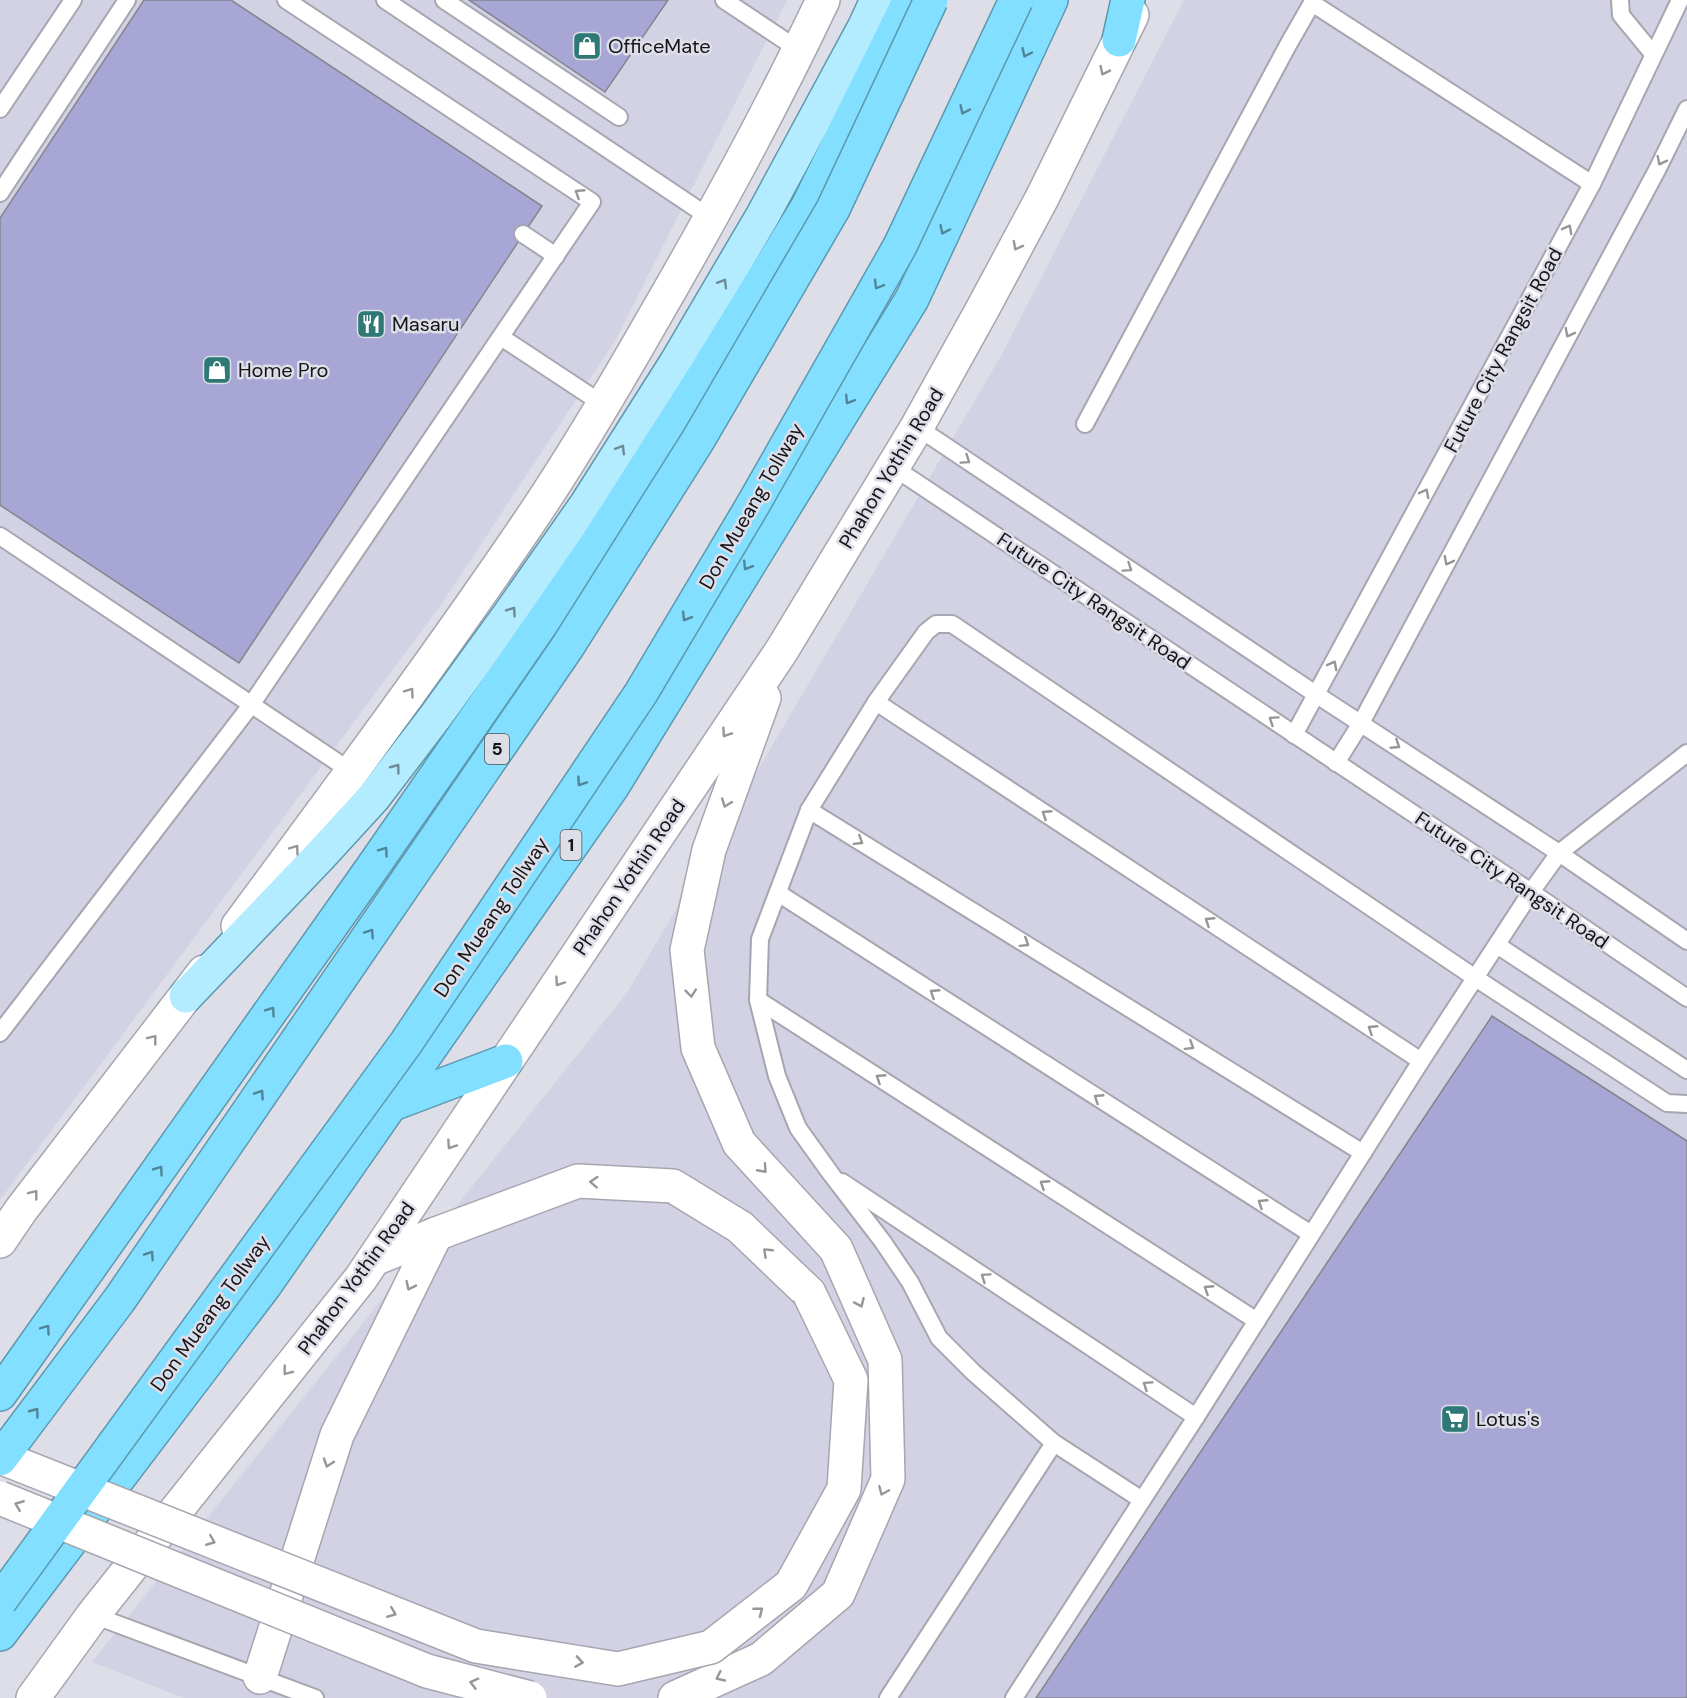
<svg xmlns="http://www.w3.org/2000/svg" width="1687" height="1698" font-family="'DM Sans',sans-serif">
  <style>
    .built { fill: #d2d2e4 }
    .building { fill: #a7a6d5; stroke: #85858e; stroke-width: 1.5 }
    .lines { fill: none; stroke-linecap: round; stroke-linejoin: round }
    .lane-casing { stroke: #a5a6af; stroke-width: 20 }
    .secondary-casing { stroke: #a5a6af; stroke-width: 36 }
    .primary-casing { stroke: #5c98ae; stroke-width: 36 }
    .highway-casing { stroke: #5c98ae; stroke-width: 36 }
    .lane { stroke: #fff; stroke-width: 16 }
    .secondary { stroke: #fff; stroke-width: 33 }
    .primary { stroke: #b4ecff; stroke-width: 33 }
    .highway { stroke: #82dfff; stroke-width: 33 }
    .secondary-bridge-casing { stroke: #a5a6af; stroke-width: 36; stroke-linecap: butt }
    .highway-bridge-casing { stroke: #5c98ae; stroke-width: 36; stroke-linecap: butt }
    .secondary-bridge { stroke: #fff; stroke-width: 33 }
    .highway-bridge { stroke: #82dfff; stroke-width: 33 }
    .oneway { stroke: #518497 }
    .oneway2 { stroke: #969697 }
    .oneway3 { stroke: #6c8b97 }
    .labels { text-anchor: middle; stroke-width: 5; stroke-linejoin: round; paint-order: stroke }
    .shield { fill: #dddee8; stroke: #515156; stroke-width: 1.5 }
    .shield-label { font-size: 18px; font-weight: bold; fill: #151518 }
    .poi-label { font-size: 20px; fill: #151518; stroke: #dddee8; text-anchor: start }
    .street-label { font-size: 20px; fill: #151518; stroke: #dddee8 }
  </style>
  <rect width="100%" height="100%" fill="#dddee8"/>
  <!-- built -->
  <g class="built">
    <polygon points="0,0 787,0 615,341 440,606 0,1200"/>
    <polygon points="1184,0 1687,0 1687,1698 184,1698 92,1662 627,993 1001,356"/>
  </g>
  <!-- building -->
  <g class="building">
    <polygon points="144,0 231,0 542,206 239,663 0,505 0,218"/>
    <polygon points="469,0 668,0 605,92"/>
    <polygon points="1492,1016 1687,1141 1687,1698 1036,1698"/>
  </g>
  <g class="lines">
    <!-- lane casing -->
    <g class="lane-casing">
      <g id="lane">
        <polyline points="385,0 712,219"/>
        <polyline points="444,0 619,117"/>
        <polyline points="724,0 799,50"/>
        <polyline points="1620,0 1621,15 1653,54"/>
        <polyline points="0,109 73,0"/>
        <polyline points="0,193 127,0"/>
        <polyline points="523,234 556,256"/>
        <polyline points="501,337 604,405"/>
        <polyline points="1085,424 1288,45 1312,3 1592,184"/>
        <polyline points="917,427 1317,695 1559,853 1687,941"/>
        <polyline points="893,467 1531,892 1687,998"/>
        <polyline points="0,536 352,772"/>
        <polyline points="876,702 1421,1061"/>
        <polyline points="1294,735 1592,184 1680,0"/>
        <polyline points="1336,763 1361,723 1657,170 1687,109"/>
        <polyline points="809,810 1363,1153"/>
        <polyline points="778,893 1311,1234"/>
        <polyline points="1497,945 1687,1070"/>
        <polyline points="758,1000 1257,1321"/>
        <polyline points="0,1033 251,705 592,202 286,0"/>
        <polyline points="842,1182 1196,1417"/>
        <polyline points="1142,1500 1054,1443 974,1373 939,1338 910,1282 883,1242 831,1174 798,1128 777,1076 758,1000 760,939 809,810 876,702 926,632 936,624 952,624 1474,977 1667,1103 1687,1104"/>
        <polyline points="93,1615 315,1698"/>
        <polyline points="888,1698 1054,1443"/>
        <polyline points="1014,1698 1196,1417 1421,1061 1531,892 1559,853 1687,753"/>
      </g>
    </g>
    <!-- secondary casing -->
    <g class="secondary-casing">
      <g id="secondary">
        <path d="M238,926C335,795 433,663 525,528C571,461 612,391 652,321C713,216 771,110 823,0"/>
        <polyline points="0,1241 21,1210 204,972"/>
        <polyline points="374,1259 436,1234 578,1181 673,1186 740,1227 809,1293"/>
        <polyline points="260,1677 337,1435 436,1234"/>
        <polyline points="33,1698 93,1615 361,1278 782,650 917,427 982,310 1042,198 1132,15"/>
        <polyline points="675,1698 761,1659 838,1594 888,1479 885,1360 836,1249 739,1143 698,1048 687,950 709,850 764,698"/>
      </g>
    </g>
    <!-- primary casing -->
    <g class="primary-casing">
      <polyline id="primary" points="186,996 319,857 374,797 435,717 509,615 586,505 676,363 763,215 865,26 877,0"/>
    </g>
    <!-- highway casing -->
    <g class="highway-casing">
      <g id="highway">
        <polyline points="1119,40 1128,0"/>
        <polyline points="390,1105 506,1061"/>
        <polyline points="0,1394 372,868 596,545 702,379 807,208 910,0"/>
        <polyline points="0,1634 265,1285 612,787 912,299 1051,0"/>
      </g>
    </g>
    <!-- lane -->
    <use href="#lane" class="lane"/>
    <!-- secondary -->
    <use href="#secondary" class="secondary"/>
    <!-- primary -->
    <use href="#primary" class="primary"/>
    <!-- highway -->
    <use href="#highway" class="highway"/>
    <!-- secondary-bridge casing -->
    <g class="secondary-bridge-casing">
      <g id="secondary-bridge">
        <polyline points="0,1457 476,1646 618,1669 711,1647 791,1585 844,1489 851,1380 809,1293"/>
        <polyline points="0,1498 427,1671 530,1698"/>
      </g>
    </g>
    <!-- highway-bridge casing -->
    <g class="highway-bridge-casing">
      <g id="highway-bridge">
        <polyline points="0,1459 120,1299 568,646 698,440 833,209 931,0"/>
        <polyline points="0,1601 406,1043 641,693 754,503 900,246 1016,0"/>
      </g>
    </g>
    <!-- secondary-bridge -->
    <use href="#secondary-bridge" class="secondary-bridge"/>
    <!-- highway-bridge -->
    <use href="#highway-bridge" class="highway-bridge"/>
  </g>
  <!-- one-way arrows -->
  <defs><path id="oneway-chevron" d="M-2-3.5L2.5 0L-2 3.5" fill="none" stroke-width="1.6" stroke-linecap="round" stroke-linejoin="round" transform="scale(1.5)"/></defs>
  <g class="oneway">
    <use href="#oneway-chevron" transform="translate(1026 53) rotate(115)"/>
    <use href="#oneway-chevron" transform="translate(964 110) rotate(115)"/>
    <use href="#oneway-chevron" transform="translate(944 230) rotate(115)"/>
    <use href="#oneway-chevron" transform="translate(878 285) rotate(120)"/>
    <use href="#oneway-chevron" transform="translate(849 400) rotate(122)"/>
    <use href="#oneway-chevron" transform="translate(747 566) rotate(122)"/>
    <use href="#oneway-chevron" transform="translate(686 617) rotate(121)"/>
    <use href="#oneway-chevron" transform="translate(581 782) rotate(124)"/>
    <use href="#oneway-chevron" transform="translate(384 851) rotate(-55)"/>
    <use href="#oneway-chevron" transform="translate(370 933) rotate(-56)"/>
    <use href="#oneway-chevron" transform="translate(271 1011) rotate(-55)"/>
    <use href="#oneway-chevron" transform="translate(260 1094) rotate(-56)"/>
    <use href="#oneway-chevron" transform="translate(159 1170) rotate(-55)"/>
    <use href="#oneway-chevron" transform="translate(150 1255) rotate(-56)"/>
    <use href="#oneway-chevron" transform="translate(46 1329) rotate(-55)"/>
    <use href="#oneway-chevron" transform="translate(35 1412) rotate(-53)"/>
  </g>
  <g class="oneway2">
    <use href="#oneway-chevron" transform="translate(1104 71) rotate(116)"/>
    <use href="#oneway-chevron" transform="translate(1661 161) rotate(117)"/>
    <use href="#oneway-chevron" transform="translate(579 193) rotate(-147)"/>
    <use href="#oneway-chevron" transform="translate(1568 229) rotate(-62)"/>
    <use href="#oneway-chevron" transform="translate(1017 246) rotate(118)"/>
    <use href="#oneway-chevron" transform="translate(1569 333) rotate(118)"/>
    <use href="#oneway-chevron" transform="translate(966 460) rotate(34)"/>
    <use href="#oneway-chevron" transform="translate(1425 493) rotate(-62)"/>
    <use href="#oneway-chevron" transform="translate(1448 561) rotate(118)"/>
    <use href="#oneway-chevron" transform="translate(1128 568) rotate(34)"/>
    <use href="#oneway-chevron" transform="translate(1333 665) rotate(-62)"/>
    <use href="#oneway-chevron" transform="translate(410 692) rotate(-54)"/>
    <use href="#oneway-chevron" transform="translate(1273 720) rotate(-146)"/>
    <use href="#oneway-chevron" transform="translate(726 733) rotate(124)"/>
    <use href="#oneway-chevron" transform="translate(1396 745) rotate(33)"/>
    <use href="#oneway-chevron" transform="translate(726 803) rotate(110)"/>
    <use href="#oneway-chevron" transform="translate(1046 814) rotate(-147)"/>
    <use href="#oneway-chevron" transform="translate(859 841) rotate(32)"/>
    <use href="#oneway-chevron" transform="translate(295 849) rotate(-54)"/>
    <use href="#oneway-chevron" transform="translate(1209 921) rotate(-147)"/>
    <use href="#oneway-chevron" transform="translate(1025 943) rotate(32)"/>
    <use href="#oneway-chevron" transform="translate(559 982) rotate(124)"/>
    <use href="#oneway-chevron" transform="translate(691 993) rotate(84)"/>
    <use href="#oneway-chevron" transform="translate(934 993) rotate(-147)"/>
    <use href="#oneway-chevron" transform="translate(1372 1029) rotate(-147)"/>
    <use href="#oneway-chevron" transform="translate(153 1039) rotate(-52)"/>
    <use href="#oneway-chevron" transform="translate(1190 1046) rotate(32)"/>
    <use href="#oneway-chevron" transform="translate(880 1078) rotate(-147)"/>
    <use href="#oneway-chevron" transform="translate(1098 1098) rotate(-147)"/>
    <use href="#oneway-chevron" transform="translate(451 1145) rotate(124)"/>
    <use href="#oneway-chevron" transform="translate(763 1169) rotate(48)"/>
    <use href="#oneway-chevron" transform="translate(594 1182) rotate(-177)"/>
    <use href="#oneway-chevron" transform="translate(1044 1184) rotate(-147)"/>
    <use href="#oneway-chevron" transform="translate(34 1194) rotate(-52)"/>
    <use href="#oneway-chevron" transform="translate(1262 1203) rotate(-147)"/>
    <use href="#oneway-chevron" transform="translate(767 1252) rotate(-136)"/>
    <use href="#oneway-chevron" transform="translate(985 1277) rotate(-146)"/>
    <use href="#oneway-chevron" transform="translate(410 1286) rotate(116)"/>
    <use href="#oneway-chevron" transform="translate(1208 1289) rotate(-147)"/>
    <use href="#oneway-chevron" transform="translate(860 1303) rotate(66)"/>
    <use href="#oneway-chevron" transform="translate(287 1371) rotate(128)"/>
    <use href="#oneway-chevron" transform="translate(1147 1385) rotate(-146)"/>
    <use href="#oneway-chevron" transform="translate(328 1463) rotate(108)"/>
    <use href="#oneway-chevron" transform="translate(883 1491) rotate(113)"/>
    <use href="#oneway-chevron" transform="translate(19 1505) rotate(-158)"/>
    <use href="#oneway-chevron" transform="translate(211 1541) rotate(22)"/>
    <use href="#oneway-chevron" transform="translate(759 1611) rotate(-38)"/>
    <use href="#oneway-chevron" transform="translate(392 1613) rotate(22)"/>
    <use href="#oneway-chevron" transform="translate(579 1662) rotate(9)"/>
    <use href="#oneway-chevron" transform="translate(720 1677) rotate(155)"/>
    <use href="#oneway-chevron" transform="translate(474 1683) rotate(-165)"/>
  </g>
  <g class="oneway3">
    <use href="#oneway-chevron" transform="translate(723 283) rotate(-59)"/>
    <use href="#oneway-chevron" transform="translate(621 449) rotate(-58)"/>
    <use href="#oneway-chevron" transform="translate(512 611) rotate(-55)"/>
    <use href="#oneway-chevron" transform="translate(396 768) rotate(-53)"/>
  </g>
  <!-- icons -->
  <defs>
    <g id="shop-square" transform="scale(1.5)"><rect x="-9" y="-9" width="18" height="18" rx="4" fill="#2e7876" stroke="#dddee8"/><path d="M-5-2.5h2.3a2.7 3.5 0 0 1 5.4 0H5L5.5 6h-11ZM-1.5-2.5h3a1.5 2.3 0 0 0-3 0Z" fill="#fff"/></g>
    <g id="restaurant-square" transform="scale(1.5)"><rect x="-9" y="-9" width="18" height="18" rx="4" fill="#2e7876" stroke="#dddee8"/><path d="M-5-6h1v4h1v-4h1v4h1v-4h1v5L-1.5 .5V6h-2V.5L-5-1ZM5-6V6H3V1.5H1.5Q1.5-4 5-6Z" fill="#fff"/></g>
    <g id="supermarket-square" transform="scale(1.5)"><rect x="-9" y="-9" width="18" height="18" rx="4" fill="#2e7876" stroke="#dddee8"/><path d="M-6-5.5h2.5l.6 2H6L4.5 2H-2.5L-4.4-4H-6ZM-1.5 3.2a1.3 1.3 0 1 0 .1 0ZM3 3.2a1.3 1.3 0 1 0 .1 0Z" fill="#fff"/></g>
  </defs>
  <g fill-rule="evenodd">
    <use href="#shop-square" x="587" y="46"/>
    <use href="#restaurant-square" x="371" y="324"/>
    <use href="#shop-square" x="217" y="370"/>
    <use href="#supermarket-square" x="1455" y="1419"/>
  </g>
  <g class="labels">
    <!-- shield labels -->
    <g class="shield">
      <rect x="485" y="734" width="24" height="30" rx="4.5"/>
      <rect x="560.5" y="830" width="21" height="30" rx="4.5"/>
    </g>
    <g class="shield-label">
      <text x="497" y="755">5</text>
      <text x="571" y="851">1</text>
    </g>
    <!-- poi labels -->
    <g class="poi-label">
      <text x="608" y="53">OfficeMate</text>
      <text x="392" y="331">Masaru</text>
      <text x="238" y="377">Home Pro</text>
      <text x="1476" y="1426">Lotus's</text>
    </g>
    <!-- street labels -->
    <g class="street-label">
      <text transform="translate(1503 350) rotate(-62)" y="7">Future City Rangsit Road</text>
      <text transform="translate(891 468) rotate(-59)" y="7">Phahon Yothin Road</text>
      <text transform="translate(751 506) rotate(-60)" y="7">Don Mueang Tollway</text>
      <text transform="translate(1094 601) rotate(34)" y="7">Future City Rangsit Road</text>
      <text transform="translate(629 877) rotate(-56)" y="7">Phahon Yothin Road</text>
      <text transform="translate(1512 880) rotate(34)" y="7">Future City Rangsit Road</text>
      <text transform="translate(491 917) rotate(-56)" y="7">Don Mueang Tollway</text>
      <text transform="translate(356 1278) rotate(-54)" y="7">Phahon Yothin Road</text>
      <text transform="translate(210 1313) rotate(-54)" y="7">Don Mueang Tollway</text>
    </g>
  </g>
</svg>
